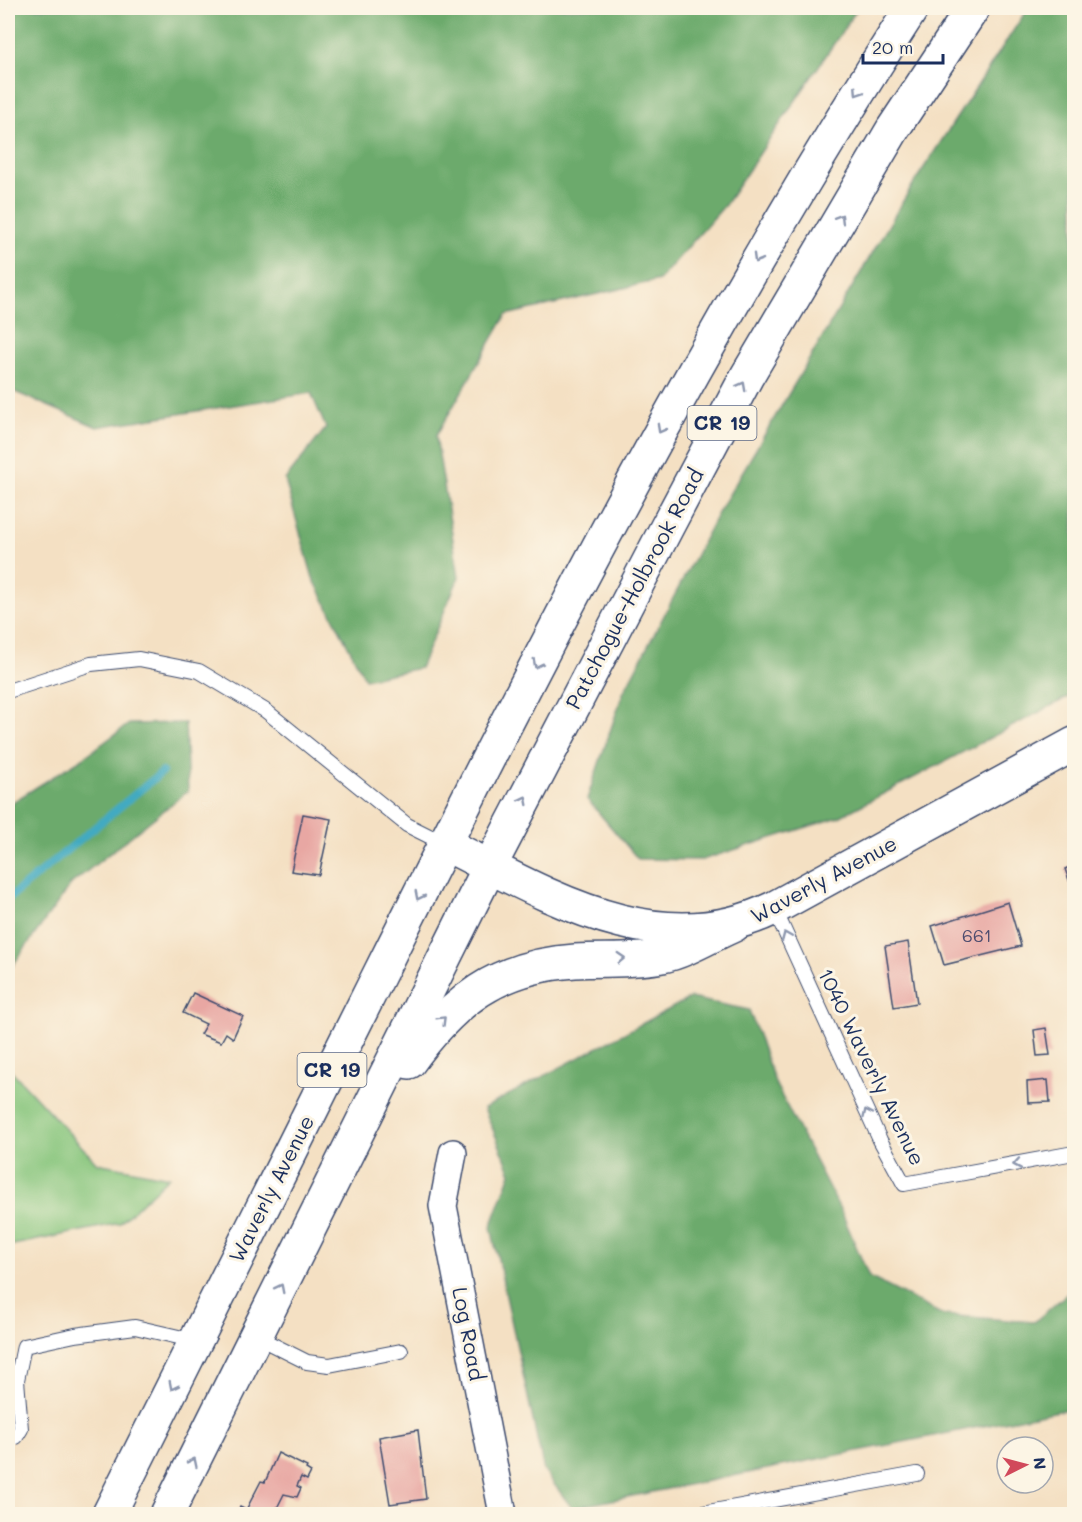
<svg xmlns="http://www.w3.org/2000/svg" width="1082" height="1522" font-family="Mali,sans-serif">
  <style>
    .green { fill: #86c57c; stroke: #507a6d; stroke-width: 1.5 }
    .forest { fill: #6caa6c; stroke: #446c65; stroke-width: 1.5 }
    .lines { fill: none; stroke-linecap: round; stroke-linejoin: round }
    .stream { stroke: #42aac1; stroke-width: 8 }
    .building { fill: #e8a7a3 }
    .lane-casing { stroke: #3c4a6d; stroke-width: 16 }
    .street-casing { stroke: #3c4a6d; stroke-width: 30 }
    .secondary-casing { stroke: #3c4a6d; stroke-width: 36 }
    .primary-casing { stroke: #3c4a6d; stroke-width: 36 }
    .lane { stroke: #fff; stroke-width: 14 }
    .street { stroke: #fff; stroke-width: 27 }
    .secondary { stroke: #fff; stroke-width: 33 }
    .primary { stroke: #fff; stroke-width: 33 }
    .oneway { stroke: #8d97ae }
    .labels { text-anchor: middle; stroke-width: 6; stroke-linejoin: round; paint-order: stroke }
    .number-label { font-size: 18px; fill: #4e4d6f }
    .shield { fill: #fcf5e5; stroke: #5e6a86; stroke-width: 1.5 }
    .shield-label { font-size: 20px; font-weight: bold; fill: #1b2f5e }
    .street-label { font-size: 21px; fill: #1b2f5e; stroke: #fcf5e5 }
  </style>
  <rect width="100%" height="100%" fill="#fcf5e5"/>
  <filter id="ink" filterUnits="userSpaceOnUse"><feTurbulence type="fractalNoise" baseFrequency=".0167" numOctaves="2"/><feDisplacementMap in="SourceGraphic" scale="12" xChannelSelector="R" yChannelSelector="G"/><feConvolveMatrix kernelMatrix="1 2 1 2 8 2 1 2 1" color-interpolation-filters="sRGB"/></filter>
  <filter id="wash" filterUnits="userSpaceOnUse"><feTurbulence type="fractalNoise" baseFrequency=".008" numOctaves="4" result="noise"/><feDisplacementMap in="SourceGraphic" scale="24" xChannelSelector="R" yChannelSelector="G"/><feGaussianBlur stdDeviation="1.35" result="paint"/><feColorMatrix in="noise" values="0 0 0 0 0 0 0 0 0 0 0 0 0 0 0 0 0 1.4 0 .05"/><feComposite in="paint" operator="in"/></filter>
  <g filter="url(#wash)">
    <rect width="100%" height="100%" fill="#f4e0c3"/>
    <!-- green -->
    <polygon class="green" points="8,1067 97,1163 169,1177 120,1223 8,1246"/>
    <!-- forest -->
    <g class="forest">
      <polygon points="8,8 858,8 725,205 659,280 506,315 436,436 459,577 420,668 365,679 313,578 285,480 326,428 311,393 97,427 8,389"/>
      <polygon points="1028,8 1074,8 1074,694 839,817 702,860 638,859 587,799 623,693 718,513 912,186"/>
      <polygon points="185,723 188,791 71,884 8,972 8,805 83,758 129,724"/>
      <polygon points="690,998 749,1010 776,1085 842,1213 869,1277 943,1315 1034,1322 1074,1288 1074,1408 572,1508 544,1471 491,1227 511,1173 484,1108"/>
    </g>
    <g class="lines">
      <!-- stream -->
      <polyline class="stream" points="8,899 162,772"/>
    </g>
    <g id="blocks">
      <!-- building -->
      <g class="building">
        <polygon points="303,814 331,819 319,875 291,871"/>
        <polygon points="1074,865 1074,894 1065,869"/>
        <polygon points="1008,902 1021,946 944,965 932,926"/>
        <polygon points="908,942 917,1003 894,1007 885,946"/>
        <polygon points="193,993 243,1016 233,1038 226,1033 221,1042 200,1034 206,1024 183,1013"/>
        <polygon points="1046,1028 1050,1055 1037,1056 1034,1030"/>
        <polygon points="1048,1080 1050,1102 1028,1103 1027,1082"/>
        <polygon points="418,1430 426,1499 390,1504 379,1437"/>
        <polygon points="278,1453 307,1467 306,1469 311,1472 307,1480 301,1477 297,1486 301,1488 297,1497 284,1494 274,1514 237,1514 240,1507 246,1510 261,1481 265,1482"/>
      </g>
    </g>
  </g>
  <g filter="url(#ink)">
    <use href="#blocks" fill-opacity="0" stroke="#3c4a6d" stroke-width="1.5"/>
    <g class="lines">
      <!-- lane casing -->
      <g class="lane-casing">
        <g id="lane">
          <polyline points="8,691 91,664 139,659 199,671 266,711 407,825 445,844"/>
          <polyline points="774,908 880,1140 904,1184 1074,1153"/>
          <polyline points="255,1336 307,1362 329,1365 401,1351"/>
          <polyline points="8,1440 16,1437 21,1429 17,1380 24,1346 75,1335 135,1327 196,1341"/>
          <polyline points="697,1514 917,1474"/>
        </g>
      </g>
      <!-- street casing -->
      <g class="street-casing">
        <polyline id="street" points="453,1153 443,1206 503,1514"/>
      </g>
      <!-- secondary casing -->
      <g class="secondary-casing">
        <path id="secondary" d="M445,844C547,895 659,965 774,908L1074,744"/>
      </g>
      <!-- primary casing -->
      <g class="primary-casing">
        <g id="primary">
          <path d="M409,1062C453,1001 497,966 575,961C603,959 635,962 662,956C684,952 713,934 734,925"/>
          <path d="M109,1514C199,1335 289,1156 378,977C543,646 712,318 912,8"/>
          <polyline points="167,1514 490,866 668,525 747,376 893,129 973,8"/>
        </g>
      </g>
      <!-- lane -->
      <use href="#lane" class="lane"/>
      <!-- street -->
      <use href="#street" class="street"/>
      <!-- secondary -->
      <use href="#secondary" class="secondary"/>
      <!-- primary -->
      <use href="#primary" class="primary"/>
    </g>
    <!-- one-way arrows -->
    <defs><path id="oneway-chevron" d="M-2-3.5L2.5 0L-2 3.5" fill="none" stroke-width="1.6" stroke-linecap="round" stroke-linejoin="round" transform="scale(1.5)"/></defs>
    <g class="oneway">
      <use href="#oneway-chevron" transform="translate(858 92) rotate(123)"/>
      <use href="#oneway-chevron" transform="translate(840 218) rotate(-59)"/>
      <use href="#oneway-chevron" transform="translate(757 259) rotate(120)"/>
      <use href="#oneway-chevron" transform="translate(742 386) rotate(-62)"/>
      <use href="#oneway-chevron" transform="translate(661 429) rotate(119)"/>
      <use href="#oneway-chevron" transform="translate(537 664) rotate(117)"/>
      <use href="#oneway-chevron" transform="translate(524 800) rotate(-63)"/>
      <use href="#oneway-chevron" transform="translate(419 896) rotate(117)"/>
      <use href="#oneway-chevron" transform="translate(786 936) rotate(-113)"/>
      <use href="#oneway-chevron" transform="translate(621 958) rotate(-3)"/>
      <use href="#oneway-chevron" transform="translate(442 1020) rotate(-45)"/>
      <use href="#oneway-chevron" transform="translate(867 1113) rotate(-115)"/>
      <use href="#oneway-chevron" transform="translate(1017 1164) rotate(170)"/>
      <use href="#oneway-chevron" transform="translate(280 1288) rotate(-63)"/>
      <use href="#oneway-chevron" transform="translate(173 1386) rotate(117)"/>
      <use href="#oneway-chevron" transform="translate(193 1462) rotate(-64)"/>
    </g>
  </g>
  <g class="labels">
    <!-- number labels -->
    <g class="number-label">
      <text x="977" y="942">661</text>
    </g>
    <!-- shield labels -->
    <g class="shield">
      <rect x="687.5" y="406" width="69" height="34" rx="4.5"/>
      <rect x="297.5" y="1053" width="69" height="34" rx="4.5"/>
    </g>
    <g class="shield-label">
      <text x="722" y="430">CR 19</text>
      <text x="332" y="1077">CR 19</text>
    </g>
    <!-- street labels -->
    <g class="street-label">
      <text transform="translate(635 589) rotate(-62)" y="7">Patchogue-Holbrook Road</text>
      <text transform="translate(824 880) rotate(-28)" y="7">Waverly Avenue</text>
      <text transform="translate(871 1067) rotate(64)" y="7">1040 Waverly Avenue</text>
      <text transform="translate(272 1189) rotate(-63)" y="7">Waverly Avenue</text>
      <text transform="translate(468 1334) rotate(79)" y="7">Log Road</text>
    </g>
  </g>
  <!-- margin -->
  <rect width="1082" height="1522" fill="none" stroke="#fcf5e5" stroke-width="30"/>
  <!-- north arrow -->
  <g transform="translate(1025 1465) rotate(84)"><circle r="28" fill="#fcf5e5" stroke="#a2a6af" stroke-width="1.5"/>
  <path d="M0-4.5L10 22L0 15L-10 22Z" fill="#d1495b"/>
  <text y="-9" font-size="16" font-weight="bold" text-anchor="middle" fill="#1b2f5e">N</text>
  </g>
  <!-- scale -->
  <path d="M863 54v9h80v-9" fill="none" stroke="#1b2f5e" stroke-width="3"/>
  <text x="872" y="54" font-size="18" fill="#1b2f5e" stroke="#fcf5e5" stroke-width="4.5" paint-order="stroke">20 m</text>
</svg>
